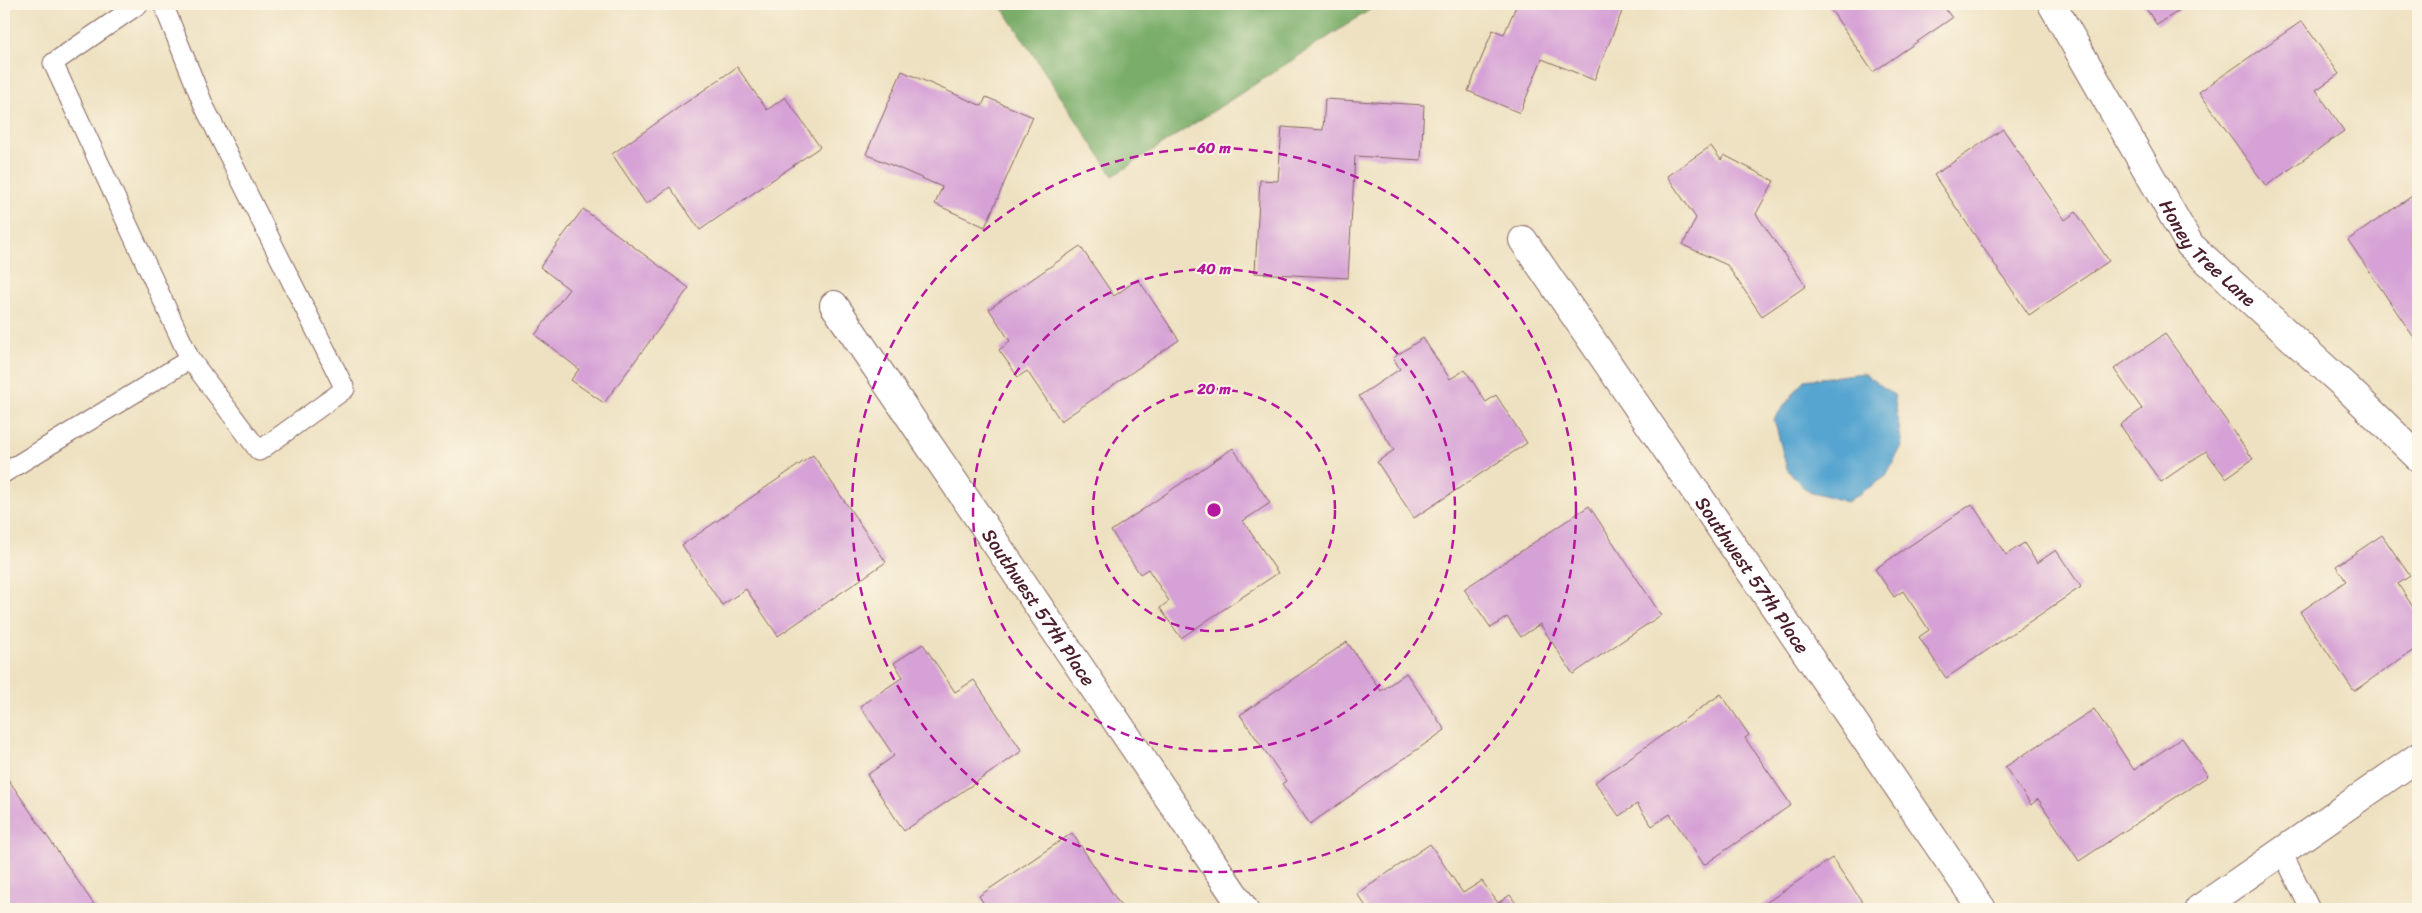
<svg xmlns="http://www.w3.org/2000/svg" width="2422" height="913" font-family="Sriracha,sans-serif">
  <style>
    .forest { fill: #79ad69; stroke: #62664a }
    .water { fill: #56a5d0; stroke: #50627e }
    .building { fill: #d6a1d6 }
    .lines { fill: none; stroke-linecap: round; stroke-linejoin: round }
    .lane-casing { stroke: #836360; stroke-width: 21 }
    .street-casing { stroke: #836360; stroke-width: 30 }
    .secondary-casing { stroke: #836360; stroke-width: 30 }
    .lane { stroke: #fff; stroke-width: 19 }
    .street { stroke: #fff; stroke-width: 28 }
    .secondary { stroke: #fff; stroke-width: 28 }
    .ring { fill: none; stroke: #b5179e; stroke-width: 2.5; stroke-dasharray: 9 6 }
    .labels { text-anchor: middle; stroke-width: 4; stroke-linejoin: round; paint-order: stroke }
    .street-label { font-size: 19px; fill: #4a1f2b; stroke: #fcf5e5 }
    .centre { fill: #b5179e; stroke: #fcf5e5; stroke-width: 2.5 }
    .ring-label { font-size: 15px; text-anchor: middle; font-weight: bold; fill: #b5179e; stroke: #fcf5e5; stroke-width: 4; stroke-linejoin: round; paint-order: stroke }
  </style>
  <rect width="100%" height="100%" fill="#fcf5e5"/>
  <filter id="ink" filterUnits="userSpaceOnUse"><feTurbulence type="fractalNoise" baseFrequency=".02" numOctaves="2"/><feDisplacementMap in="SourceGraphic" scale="10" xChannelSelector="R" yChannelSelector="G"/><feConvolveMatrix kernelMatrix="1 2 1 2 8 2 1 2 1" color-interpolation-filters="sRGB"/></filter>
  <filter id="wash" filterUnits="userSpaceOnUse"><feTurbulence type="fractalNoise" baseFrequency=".0096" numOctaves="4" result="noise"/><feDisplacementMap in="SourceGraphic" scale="20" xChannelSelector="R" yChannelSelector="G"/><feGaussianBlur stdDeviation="1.12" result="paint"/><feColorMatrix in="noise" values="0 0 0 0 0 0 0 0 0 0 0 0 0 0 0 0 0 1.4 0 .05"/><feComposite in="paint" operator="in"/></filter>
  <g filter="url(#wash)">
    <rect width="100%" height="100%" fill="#eee1c1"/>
    <!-- forest -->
    <polygon class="forest" points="1000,4 1379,4 1113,176"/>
    <!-- water -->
    <polygon class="water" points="1864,373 1894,395 1902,446 1885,477 1847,502 1806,490 1787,469 1774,419 1804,380"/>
    <g id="blocks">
      <!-- building -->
      <g class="building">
        <polygon points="1517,4 1625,4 1594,80 1542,59 1520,113 1468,91 1493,30 1504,34"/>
        <polygon points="1827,4 1942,4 1952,18 1873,72"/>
        <polygon points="2143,4 2189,4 2157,25"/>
        <polygon points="2302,21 2339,74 2316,90 2344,131 2266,186 2199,92"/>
        <polygon points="737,67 767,110 785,97 820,147 700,230 670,187 646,204 612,154"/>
        <polygon points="902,71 982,106 986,97 1033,117 985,227 935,204 942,187 866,154"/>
        <polygon points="1325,99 1424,105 1421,160 1355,156 1348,278 1255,273 1260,180 1278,181 1282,127 1323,130"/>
        <polygon points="2003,129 2065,220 2076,212 2109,261 2029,315 1934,175"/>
        <polygon points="1711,146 1721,160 1724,155 1774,181 1756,214 1806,286 1762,316 1727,265 1683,245 1696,218 1667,176"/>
        <polygon points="2418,192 2418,337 2415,339 2348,240"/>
        <polygon points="583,209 689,288 604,403 571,380 579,369 535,335 569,289 540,267"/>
        <polygon points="1080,246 1114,296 1138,279 1179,340 1061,421 1027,371 1018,377 999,350 1010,341 989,309"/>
        <polygon points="2165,334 2253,459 2226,478 2206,451 2161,482 2120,425 2142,409 2114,369"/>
        <polygon points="1423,338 1450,379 1465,370 1486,402 1496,395 1527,443 1414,518 1377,462 1394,450 1359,396 1400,369 1393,358"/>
        <polygon points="1233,448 1270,503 1243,521 1278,573 1181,638 1160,608 1169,601 1148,569 1140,574 1111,531"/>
        <polygon points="813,455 886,562 778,636 746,589 722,605 682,545"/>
        <polygon points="1972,504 2006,555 2024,543 2037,563 2056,550 2081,587 1946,678 1919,637 1929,630 1903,591 1894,597 1875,569"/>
        <polygon points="1589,506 1661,615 1573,674 1540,624 1521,637 1507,617 1491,628 1464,589"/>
        <polygon points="2382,535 2410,576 2398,584 2418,615 2418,647 2354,691 2300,612 2346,581 2336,566"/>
        <polygon points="1347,642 1381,691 1406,673 1445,730 1310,824 1282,784 1286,781 1240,715"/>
        <polygon points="923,644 955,692 974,680 1022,751 904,831 867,775 894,756 860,706 903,677 894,663"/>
        <polygon points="1721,694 1749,735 1745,738 1791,805 1704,865 1670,814 1652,826 1637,804 1619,816 1595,782"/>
        <polygon points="2094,709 2134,770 2182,738 2208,776 2079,861 2038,799 2031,805 2005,767"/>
        <polygon points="4,773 97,909 12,909 4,898"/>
        <polygon points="1072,833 1123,909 987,909 979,896"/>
        <polygon points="1430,844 1463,893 1482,881 1498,903 1510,895 1520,909 1368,909 1357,894"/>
        <polygon points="1832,858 1865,906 1868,905 1871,909 1757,909"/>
      </g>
    </g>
  </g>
  <g filter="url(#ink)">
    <use href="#blocks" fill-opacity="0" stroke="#836360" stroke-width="1"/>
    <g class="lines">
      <!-- lane casing -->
      <g class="lane-casing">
        <g id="lane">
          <polyline points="139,4 53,63 190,359 259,451 345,389 204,106 163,4"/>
          <polyline points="4,473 190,359"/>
          <polyline points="2282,852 2310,909"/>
        </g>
      </g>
      <!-- street casing -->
      <g class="street-casing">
        <g id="street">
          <path id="s1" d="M2052,4L2190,245L2347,388L2418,457"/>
          <path id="s2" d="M1523,240L1982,909"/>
          <path id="s3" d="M834,305L1244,909"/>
        </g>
      </g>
      <!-- secondary casing -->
      <g class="secondary-casing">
        <polyline id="secondary" points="2199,909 2418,757"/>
      </g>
      <!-- lane -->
      <use href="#lane" class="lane"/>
      <!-- street -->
      <use href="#street" class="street"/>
      <!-- secondary -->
      <use href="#secondary" class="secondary"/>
    </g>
  </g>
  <!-- distance rings -->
  <g class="ring">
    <circle cx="1214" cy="510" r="121"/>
    <circle cx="1214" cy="510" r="241"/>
    <circle cx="1214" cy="510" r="362"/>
  </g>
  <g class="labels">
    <!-- street labels -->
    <g class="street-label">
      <text dy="7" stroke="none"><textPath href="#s1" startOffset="295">Honey Tree Lane</textPath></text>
      <text dy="7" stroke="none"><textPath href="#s2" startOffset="406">Southwest 57th Place</textPath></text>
      <text dy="7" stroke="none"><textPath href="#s3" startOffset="365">Southwest 57th Place</textPath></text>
    </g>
  </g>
  <circle cx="1214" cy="510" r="8" class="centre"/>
  <g class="ring-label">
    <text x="1214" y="153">60 m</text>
    <text x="1214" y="274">40 m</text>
    <text x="1214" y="394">20 m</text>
  </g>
  <!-- margin -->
  <rect width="2422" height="913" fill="none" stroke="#fcf5e5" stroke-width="20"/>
</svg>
